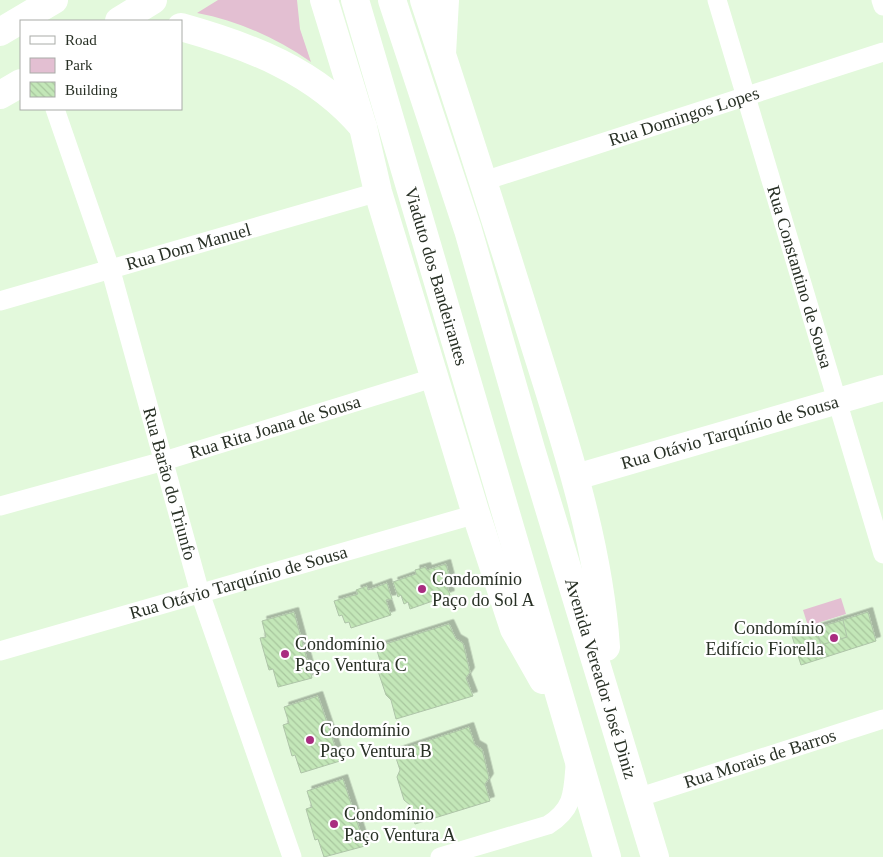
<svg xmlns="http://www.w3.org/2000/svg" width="883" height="857" font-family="'Times New Roman',serif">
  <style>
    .park { fill: #e3bfd2 }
    .building { fill: url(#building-back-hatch); stroke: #aec4a8; filter: url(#shadow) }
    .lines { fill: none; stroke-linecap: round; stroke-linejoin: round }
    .street { stroke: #fff; stroke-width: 19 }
    .secondary { stroke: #fff; stroke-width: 26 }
    .primary { stroke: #fff; stroke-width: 28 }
    .highway { stroke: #fff; stroke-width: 28 }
    .poi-dot { fill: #a92d80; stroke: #fff; stroke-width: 2 }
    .labels { text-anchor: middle; stroke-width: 4.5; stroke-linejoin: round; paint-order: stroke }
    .street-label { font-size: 18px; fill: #283025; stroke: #fff }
    .poi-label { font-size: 18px; fill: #283025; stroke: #fff; text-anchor: start }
  </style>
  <defs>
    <pattern id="building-back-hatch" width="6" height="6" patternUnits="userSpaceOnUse" patternTransform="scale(1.25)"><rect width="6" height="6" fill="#c3e7b8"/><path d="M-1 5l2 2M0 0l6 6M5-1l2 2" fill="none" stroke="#a8c69e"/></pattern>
    <filter id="shadow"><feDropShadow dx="4.5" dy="-4.5" stdDeviation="0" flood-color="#0004"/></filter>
  </defs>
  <rect width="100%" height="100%" fill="#e3f9dc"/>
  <!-- park -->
  <g class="park">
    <path d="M218,0H297L300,29L311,62C276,38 239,21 197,13Z"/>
    <polygon points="841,598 846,614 808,626 803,610"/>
  </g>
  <!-- building -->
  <g class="building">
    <polygon points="446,564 450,579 445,581 450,595 410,609 408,602 404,604 401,595 398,597 393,582 416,574 415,570 426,567 427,570"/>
    <polygon points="387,583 392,599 386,600 391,615 351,628 349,622 345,623 342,615 339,616 334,601 358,594 356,590 367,586 368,590"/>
    <polygon points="294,612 312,678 278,687 273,669 269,670 260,638 266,637 262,621"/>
    <polygon points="868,612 876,641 801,665 792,636"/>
    <polygon points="843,620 847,637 821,645 816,628"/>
    <polygon points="449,624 456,639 463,643 470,672 466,678 473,696 396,719 391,700 386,695 378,671 381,664 376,647"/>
    <polygon points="318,696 340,761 301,773 295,755 292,756 283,725 289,723 284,707"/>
    <polygon points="469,727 475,745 482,749 489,778 485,784 490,801 415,824 410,805 404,800 397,777 400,770 394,752"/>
    <polygon points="343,779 365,846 324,857 318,839 315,840 306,809 312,807 307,791"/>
  </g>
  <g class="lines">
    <!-- street -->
    <g class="street">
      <path id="s1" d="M717,0L883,554"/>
      <polyline points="881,0 883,6"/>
      <path id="s2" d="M55,109L111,271L200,593L292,857"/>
      <path id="s3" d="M484,181L883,52"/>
      <path id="s4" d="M0,301L378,192"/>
      <path id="s5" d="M0,506L164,461L433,378"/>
      <path id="s6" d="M0,651L476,514"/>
      <path id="s7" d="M637,798L883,719"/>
      <path d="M440,857L548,825C573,809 573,794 575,766"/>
    </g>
    <!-- secondary -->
    <path class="secondary" id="s8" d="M576,477L883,388"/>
    <!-- primary -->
    <g class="primary">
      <polyline points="324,0 363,127 378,192 476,514 514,629 543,680"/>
      <path id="s9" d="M355,0L607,857"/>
      <path id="s10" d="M392,0L468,230L531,449L655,857"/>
      <path d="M424,0C462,115 499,230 535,346C566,444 599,544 606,647"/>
    </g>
    <!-- highway -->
    <g class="highway">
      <polyline points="119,21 153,0"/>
      <path d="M181,27C249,46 316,71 363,127"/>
      <polyline points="0,32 54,0"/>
      <polyline points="442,54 445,0"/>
      <polyline points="0,95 21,83"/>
    </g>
  </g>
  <!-- markers -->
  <g class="poi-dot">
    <circle cx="422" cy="589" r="5"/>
    <circle cx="834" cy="638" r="5"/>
    <circle cx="285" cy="654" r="5"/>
    <circle cx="310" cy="740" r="5"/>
    <circle cx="334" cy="824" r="5"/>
  </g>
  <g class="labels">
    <!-- street labels -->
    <g class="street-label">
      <text dy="6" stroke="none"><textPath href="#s3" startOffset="210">Rua Domingos Lopes</textPath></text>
      <text dy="6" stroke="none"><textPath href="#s4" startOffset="196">Rua Dom Manuel</textPath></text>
      <text dy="6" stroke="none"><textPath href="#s9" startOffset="288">Viaduto dos Bandeirantes</textPath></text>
      <text dy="6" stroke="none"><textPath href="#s1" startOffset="289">Rua Constantino de Sousa</textPath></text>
      <text dy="6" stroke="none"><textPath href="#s5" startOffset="286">Rua Rita Joana de Sousa</textPath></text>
      <text dy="6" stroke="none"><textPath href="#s8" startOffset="160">Rua Otávio Tarquínio de Sousa</textPath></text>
      <text dy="6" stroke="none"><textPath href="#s2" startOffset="392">Rua Barão do Triunfo</textPath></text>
      <text dy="6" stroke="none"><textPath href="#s6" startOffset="248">Rua Otávio Tarquínio de Sousa</textPath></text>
      <text dy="6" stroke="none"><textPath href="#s10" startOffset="710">Avenida Vereador José Diniz</textPath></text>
      <text dy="6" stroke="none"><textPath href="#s7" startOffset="129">Rua Morais de Barros</textPath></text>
    </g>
    <!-- poi labels -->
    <g class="poi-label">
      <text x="432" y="585">Condomínio<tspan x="432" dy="21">Paço do Sol A</tspan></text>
      <text x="824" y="634" text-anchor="end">Condomínio<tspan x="824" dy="21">Edifício Fiorella</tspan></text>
      <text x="295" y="650">Condomínio<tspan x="295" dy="21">Paço Ventura C</tspan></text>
      <text x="320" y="736">Condomínio<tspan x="320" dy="21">Paço Ventura B</tspan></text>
      <text x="344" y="820">Condomínio<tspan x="344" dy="21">Paço Ventura A</tspan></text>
    </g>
  </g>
  <!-- legend -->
  <rect x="20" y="20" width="162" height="90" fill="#ffffff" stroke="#a9aca8"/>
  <rect x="30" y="36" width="25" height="8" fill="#ffffff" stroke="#a9aca8"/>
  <text x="65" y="45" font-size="15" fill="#283025">Road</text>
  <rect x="30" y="58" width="25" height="15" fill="#e3bfd2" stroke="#a9aca8"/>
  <text x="65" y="70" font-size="15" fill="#283025">Park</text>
  <rect x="30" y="82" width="25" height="15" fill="url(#building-back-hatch)" stroke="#a9aca8"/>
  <text x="65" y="95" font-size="15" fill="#283025">Building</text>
</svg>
